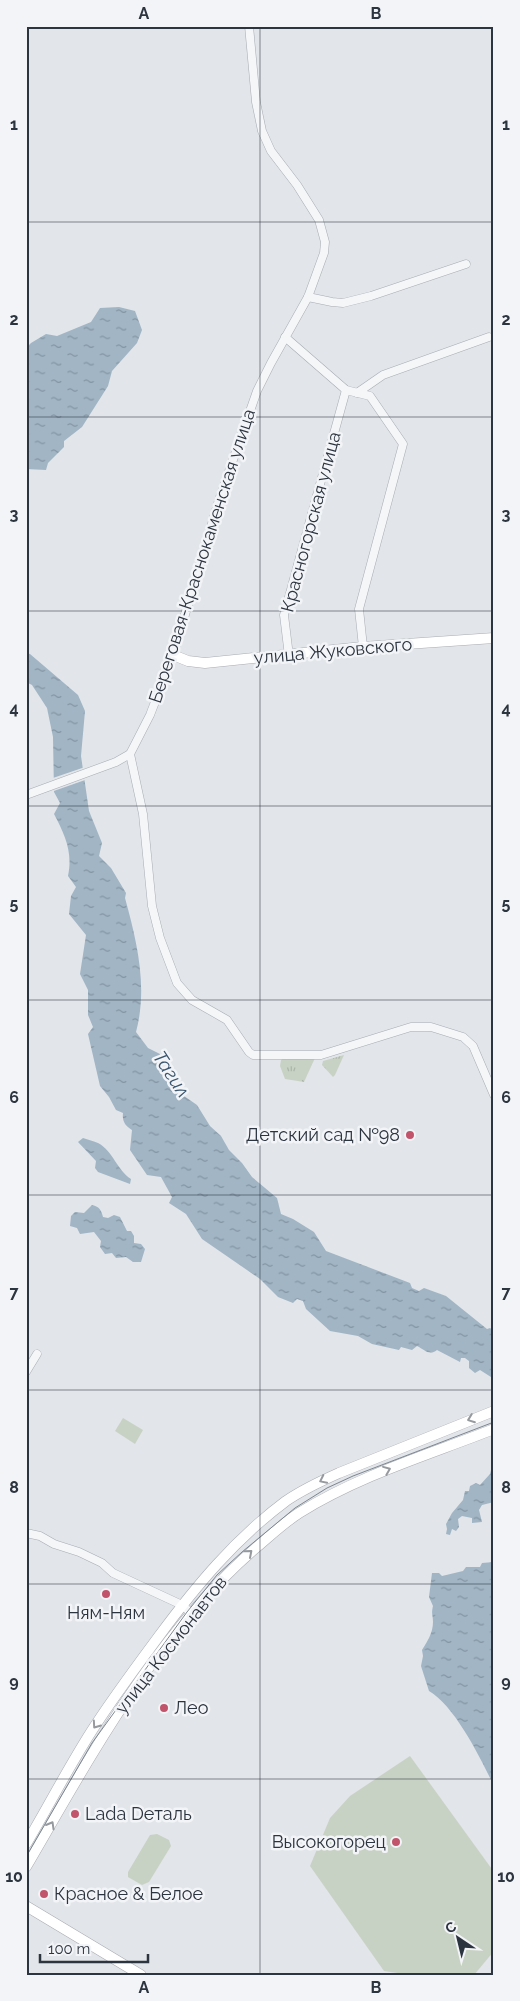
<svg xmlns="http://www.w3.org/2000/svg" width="520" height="2001" font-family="Raleway,sans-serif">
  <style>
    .grass { fill: url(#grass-tufts) }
    .park { fill: #c8d2c4 }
    .water { fill: url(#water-ripples) }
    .pier { fill: #e2e5e9 }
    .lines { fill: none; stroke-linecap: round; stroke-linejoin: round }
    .street-casing { stroke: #a8acb3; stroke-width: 9 }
    .secondary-casing { stroke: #a8acb3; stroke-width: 11 }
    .street { stroke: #f4f6f8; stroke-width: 8 }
    .secondary { stroke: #fff; stroke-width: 10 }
    .tram { stroke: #7d8691; stroke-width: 1 }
    .oneway { stroke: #969a9f }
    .grid { fill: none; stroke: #2c343f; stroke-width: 1; stroke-opacity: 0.55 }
    .poi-dot { fill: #c1546b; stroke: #f2f4f7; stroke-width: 2 }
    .labels { text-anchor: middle; stroke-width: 5; stroke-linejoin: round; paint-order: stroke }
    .street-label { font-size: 18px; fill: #2c343f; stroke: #f2f4f7 }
    .poi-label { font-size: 18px; fill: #2c343f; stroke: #f2f4f7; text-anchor: start }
    .water-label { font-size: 19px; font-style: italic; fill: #3a556f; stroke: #f2f4f7 }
    .neatline { fill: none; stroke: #2c343f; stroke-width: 2 }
    .grid-label { font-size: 16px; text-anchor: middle; font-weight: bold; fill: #2c343f }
  </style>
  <defs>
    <pattern id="grass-tufts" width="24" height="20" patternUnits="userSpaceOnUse" patternTransform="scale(1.25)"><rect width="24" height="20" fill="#c8d2c4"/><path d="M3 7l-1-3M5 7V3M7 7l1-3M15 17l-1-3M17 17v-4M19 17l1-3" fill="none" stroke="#acb5a9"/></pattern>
    <pattern id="water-ripples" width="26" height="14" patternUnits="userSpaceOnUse" patternTransform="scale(1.25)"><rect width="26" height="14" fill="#a1b5c5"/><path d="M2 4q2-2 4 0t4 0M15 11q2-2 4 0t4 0" fill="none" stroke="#8394a1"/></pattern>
  </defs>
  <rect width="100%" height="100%" fill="#e2e5e9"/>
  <!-- grass -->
  <g class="grass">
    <polygon points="344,1055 335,1075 333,1077 322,1065 323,1061"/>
    <polygon points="286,1057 315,1058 304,1082 285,1079 280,1066 281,1060"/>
  </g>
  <!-- park -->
  <g class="park">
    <polygon points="123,1418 143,1430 135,1444 115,1431"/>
    <polygon points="410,1756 494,1872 494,1951 474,1975 411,1975 384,1971 310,1866 330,1818 350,1796"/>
    <polygon points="157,1834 169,1840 171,1846 149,1882 142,1885 128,1877 128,1872 150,1835"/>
  </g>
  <!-- water -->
  <g class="water">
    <polygon points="119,307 135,311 142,330 137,343 112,371 108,386 82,427 64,441 64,447 48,463 46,470 26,469 26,348 31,343 46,334 57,336 91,322 100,308"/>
    <path d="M26,653L30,654L78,695L85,711L81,756L89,811L102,843L99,856L111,868L126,893L125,898C137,942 148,987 136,1032L148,1048L160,1054L159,1062L184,1096L197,1105L210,1126L221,1136L229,1150L242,1163L252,1177L277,1198L281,1214L293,1219L314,1232L326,1251L410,1283L412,1288L419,1291L424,1288L446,1296L487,1329L490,1328L494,1331V1385L491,1377L480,1370L475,1373L469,1368V1361L465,1358H461L460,1362L437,1350C429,1356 425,1350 417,1346L412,1350L401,1347L399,1350L372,1344L358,1336L330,1331L306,1309L303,1301L297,1299L293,1303L278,1297L260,1279L202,1239L186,1214L169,1203L172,1197L161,1177L147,1175L130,1150L132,1130C125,1126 122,1121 123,1113L116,1110L109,1097L100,1086L88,1034L93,1027L88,1015V990L80,974L86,935L69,914L71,896L76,887L68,876C73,852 65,835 54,814L60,803L54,792L53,737L47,708L32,685L26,682Z"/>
    <path d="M83,1138C88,1140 94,1141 98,1143C113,1151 117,1170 131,1179L130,1184L98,1172L95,1168L96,1161L78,1142Z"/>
    <path d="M92,1205C100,1207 101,1210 103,1217L108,1218L114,1215L120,1217L127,1231H131L134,1236V1243L141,1244L145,1249L141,1262H133L126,1257L116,1258L112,1253L105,1254L100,1247L101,1241L94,1232L80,1234L77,1228L70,1226L71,1216L75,1212L84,1213Z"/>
    <polygon points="494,1458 494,1502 482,1505 479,1510 482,1522 472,1523 472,1518 462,1516 458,1519 459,1527 456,1531 452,1529 450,1535 446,1534 447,1529 446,1524 452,1513 463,1500 465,1491 469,1491 470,1486 476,1483 480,1485 490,1474"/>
    <path d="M494,1562V1786C481,1759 455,1706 429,1691L421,1666L423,1656L422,1650C427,1642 433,1633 433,1622C433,1615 431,1614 433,1606L429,1597L432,1573H439L442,1576L463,1571L466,1567H480L482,1563Z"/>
  </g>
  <!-- pier -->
  <polygon class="pier" points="85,767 88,779 51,792 50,779"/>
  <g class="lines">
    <!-- street casing -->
    <g class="street-casing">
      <g id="street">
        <polyline points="249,26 256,102 262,131 271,151 297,185 319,220 325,242 324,253 308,297 271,363 257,391 219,500 173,655 150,715 130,754 143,814 152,906 160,938 177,983 192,1000 227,1020 249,1052 253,1055 321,1055 411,1027 431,1027 463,1037 473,1046 494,1095"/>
        <polyline points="308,297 332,302 343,303 371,296 466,264"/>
        <polyline points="285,337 346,390 370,396 403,444 359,609 363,647"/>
        <polyline points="357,393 383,375 489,337"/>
        <polyline points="289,656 284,615 346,390"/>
        <polyline points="26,795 116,762 130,754"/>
        <polyline points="26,1372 37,1354"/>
        <polyline points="26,1533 40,1536 54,1544 79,1552 102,1563 113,1573 182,1605 191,1613"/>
      </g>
    </g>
    <!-- secondary casing -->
    <g class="secondary-casing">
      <g id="secondary">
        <polyline points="173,655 188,661 205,663 363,647 494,638"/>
        <path d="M26,1844C48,1807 68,1768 91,1732C112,1699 136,1667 159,1636C196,1586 235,1539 286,1501C302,1490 321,1481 339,1473L494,1411"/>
        <path d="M26,1867C92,1754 157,1632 258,1546C271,1535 285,1522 299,1513C360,1475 428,1455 494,1429"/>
        <polyline points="26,1906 141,1975"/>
      </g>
    </g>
    <!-- street -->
    <use href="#street" class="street"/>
    <!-- secondary -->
    <use href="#secondary" class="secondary"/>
    <!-- tram -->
    <polyline class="tram" points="26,1857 92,1743 187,1612 217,1575 242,1552 295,1508 327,1488 353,1476 494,1422"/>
  </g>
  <!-- one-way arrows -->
  <defs><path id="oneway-chevron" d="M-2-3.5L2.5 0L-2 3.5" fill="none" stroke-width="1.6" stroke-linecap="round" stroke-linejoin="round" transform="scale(1.25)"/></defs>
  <g class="oneway">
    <use href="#oneway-chevron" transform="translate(471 1419) rotate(159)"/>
    <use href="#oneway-chevron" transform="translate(387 1470) rotate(-22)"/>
    <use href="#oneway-chevron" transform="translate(323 1480) rotate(154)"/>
    <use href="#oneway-chevron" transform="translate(249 1553) rotate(-41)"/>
    <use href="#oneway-chevron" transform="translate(96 1725) rotate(125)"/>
    <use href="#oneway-chevron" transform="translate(51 1825) rotate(-60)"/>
  </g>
  <!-- grid -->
  <path class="grid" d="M260,26V1975M26,222H494M26,417H494M26,611H494M26,806H494M26,1000H494M26,1195H494M26,1390H494M26,1584H494M26,1779H494"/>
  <!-- markers -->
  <g class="poi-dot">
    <circle cx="410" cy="1135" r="5"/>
    <circle cx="106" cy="1594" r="5"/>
    <circle cx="164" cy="1708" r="5"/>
    <circle cx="75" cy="1814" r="5"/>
    <circle cx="396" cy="1842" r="5"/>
    <circle cx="44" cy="1894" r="5"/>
  </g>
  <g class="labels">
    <!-- street labels -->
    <g class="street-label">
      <text transform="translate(311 522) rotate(-75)" y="6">Красногорская улица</text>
      <text transform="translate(202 556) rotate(-72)" y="6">Береговая-Краснокаменская улица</text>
      <text transform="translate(333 651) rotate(-5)" y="6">улица Жуковского</text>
      <text transform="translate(171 1645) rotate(-52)" y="6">улица Космонавтов</text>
    </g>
    <!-- poi labels -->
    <g class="poi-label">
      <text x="400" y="1141" text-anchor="end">Детский сад №98</text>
      <text x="106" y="1619" text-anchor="middle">Ням-Ням</text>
      <text x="174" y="1714">Лео</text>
      <text x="85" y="1820">Lada Dеталь</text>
      <text x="386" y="1848" text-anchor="end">Высокогорец</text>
      <text x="54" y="1900">Красное &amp; Белое</text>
    </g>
    <!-- water labels -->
    <g class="water-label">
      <text transform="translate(172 1074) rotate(57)" y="7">Тагил</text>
    </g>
  </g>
  <!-- border -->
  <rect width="520" height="2001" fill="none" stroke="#f2f4f7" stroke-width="55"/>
  <!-- north arrow -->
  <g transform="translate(458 1938) rotate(325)" stroke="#f2f4f7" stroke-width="4" paint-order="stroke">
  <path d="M0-4L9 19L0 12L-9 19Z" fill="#2c343f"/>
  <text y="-8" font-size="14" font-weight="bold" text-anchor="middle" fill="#2c343f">С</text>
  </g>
  <!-- scale -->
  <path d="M40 1954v8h108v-8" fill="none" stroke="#2c343f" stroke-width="2.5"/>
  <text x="48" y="1954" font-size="15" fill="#2c343f" stroke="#f2f4f7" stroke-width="4" paint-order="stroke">100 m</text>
  <rect x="28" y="28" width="464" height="1946" class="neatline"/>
  <g class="grid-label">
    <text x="144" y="19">A</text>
    <text x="376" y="19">B</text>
    <text x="14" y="130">1</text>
    <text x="506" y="130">1</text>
    <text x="14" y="325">2</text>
    <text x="506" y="325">2</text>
    <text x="14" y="520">3</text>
    <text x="506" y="520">3</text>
    <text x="14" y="714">4</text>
    <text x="506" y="714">4</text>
    <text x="14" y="909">5</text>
    <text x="506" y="909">5</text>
    <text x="14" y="1103">6</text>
    <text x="506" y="1103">6</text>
    <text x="14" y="1298">7</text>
    <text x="506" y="1298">7</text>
    <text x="14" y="1493">8</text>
    <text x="506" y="1493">8</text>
    <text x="14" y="1687">9</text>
    <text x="506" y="1687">9</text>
    <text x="14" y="1882">10</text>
    <text x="506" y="1882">10</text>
    <text x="144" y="1993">A</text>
    <text x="376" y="1993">B</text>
  </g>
</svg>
